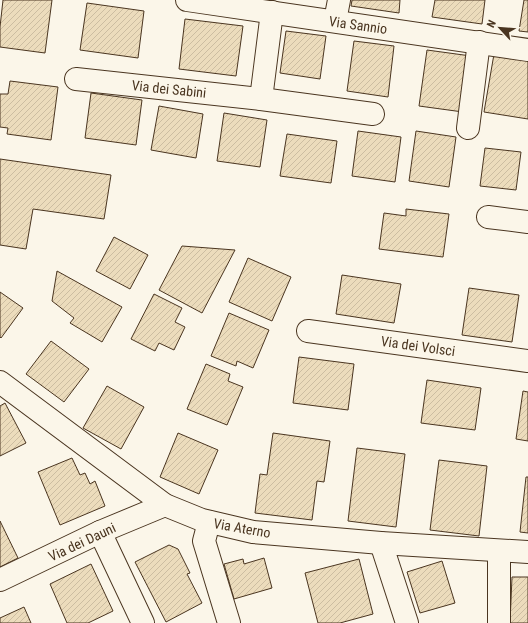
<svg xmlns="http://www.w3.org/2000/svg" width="528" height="623" font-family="'Roboto Condensed',sans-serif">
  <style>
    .building { fill: url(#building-hatch); stroke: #4a3520 }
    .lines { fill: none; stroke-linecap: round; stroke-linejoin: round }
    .minor-casing { stroke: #4a3520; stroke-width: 24 }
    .minor { stroke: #fbf6e9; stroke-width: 22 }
    .labels { text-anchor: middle; stroke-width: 3; stroke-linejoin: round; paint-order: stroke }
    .street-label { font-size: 14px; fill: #4a3520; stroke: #fbf6e9 }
  </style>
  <defs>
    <pattern id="building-hatch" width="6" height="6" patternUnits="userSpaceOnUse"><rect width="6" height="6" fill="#ecdcbc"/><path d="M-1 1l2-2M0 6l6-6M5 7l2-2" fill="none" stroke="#ccbda1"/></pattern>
  </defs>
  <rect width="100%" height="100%" fill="#fbf6e9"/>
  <!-- building -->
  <g class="building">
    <polygon points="3,0 52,0 45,53 0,47 0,27"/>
    <polygon points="352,0 400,0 399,13 351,6"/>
    <polygon points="435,0 485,0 482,24 432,17"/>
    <polygon points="524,0 528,0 528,32 519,31"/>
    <polygon points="87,3 144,11 138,58 80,50"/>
    <polygon points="185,19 243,26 236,76 179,69"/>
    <polygon points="286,31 326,36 320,79 280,73"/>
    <polygon points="354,41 394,46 388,97 347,91"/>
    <polygon points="427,50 471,56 463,112 419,106"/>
    <polygon points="494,54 528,60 528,119 484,112"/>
    <polygon points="10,81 58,87 51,140 7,134 8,128 0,127 0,94 8,94"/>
    <polygon points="91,93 142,100 136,145 85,138"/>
    <polygon points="159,106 203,114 196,158 151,150"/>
    <polygon points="224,113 267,120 260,167 217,161"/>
    <polygon points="358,131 401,137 395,182 352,176"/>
    <polygon points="416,131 456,137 449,187 409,181"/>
    <polygon points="287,134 337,141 331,183 280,176"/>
    <polygon points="485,148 521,152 516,190 480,186"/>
    <polygon points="0,159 111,175 104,219 33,209 26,249 0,245"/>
    <polygon points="406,209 449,214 443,257 379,249 384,213 406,216"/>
    <polygon points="114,237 148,255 130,289 96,271"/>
    <polygon points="182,246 235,250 202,313 159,290"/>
    <polygon points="248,258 291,277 272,321 229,302"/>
    <polygon points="57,271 122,307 102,342 70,323 74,318 52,301"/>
    <polygon points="342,275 401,284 394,323 336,314"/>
    <polygon points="469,288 519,295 512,342 462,335"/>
    <polygon points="0,292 23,308 1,338 0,337"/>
    <polygon points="154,294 182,308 175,322 185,327 174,350 159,343 155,351 131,339"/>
    <polygon points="229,313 269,330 253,368 237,361 236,366 211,356"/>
    <polygon points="51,341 89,369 64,402 26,374"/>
    <polygon points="299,357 354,364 348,410 293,403"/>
    <polygon points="206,364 230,374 228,381 243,387 227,425 187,409"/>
    <polygon points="427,380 481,388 475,430 421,423"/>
    <polygon points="107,386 144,407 121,449 83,428"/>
    <polygon points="523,391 528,392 528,441 516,439"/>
    <polygon points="5,403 26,443 0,456 0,406"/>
    <polygon points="178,433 218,450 199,494 160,477"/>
    <polygon points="273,433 330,441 324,482 317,481 312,520 255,513 260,474 267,475"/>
    <polygon points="357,448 405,454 396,527 348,521"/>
    <polygon points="72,458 80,475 85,473 90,484 95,481 105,506 60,525 38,472"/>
    <polygon points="439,460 487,466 479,536 430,530"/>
    <polygon points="526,477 528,477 528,533 520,532"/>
    <polygon points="0,521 18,558 0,567"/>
    <polygon points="169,545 178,549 190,573 187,574 202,603 166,622 135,562"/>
    <polygon points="264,558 272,588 234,599 224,564 243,559 244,564"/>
    <polygon points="359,559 373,614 340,623 318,623 305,573"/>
    <polygon points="442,561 455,603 420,613 407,572"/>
    <polygon points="91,564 113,611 88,623 67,623 50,584"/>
    <polygon points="512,577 528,577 528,623 510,623"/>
    <polygon points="24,607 31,623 0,623 0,618"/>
  </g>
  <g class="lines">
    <!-- minor casing -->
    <g class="minor-casing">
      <g id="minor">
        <polyline points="187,0 528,50"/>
        <polyline points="335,21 339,0"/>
        <polyline points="76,79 261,99 272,12"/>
        <polyline points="261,99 373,114"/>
        <polyline points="468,128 479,42"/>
        <polyline points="488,217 528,222"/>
        <polyline points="308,331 528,361"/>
        <polyline points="0,382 165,505 202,520 253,532 381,543 528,552"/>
        <polyline points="209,522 204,541 229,623"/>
        <polyline points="100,532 143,623"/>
        <polyline points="381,543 407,623"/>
        <polyline points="499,551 499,623"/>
        <polyline points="0,580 100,532 165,505"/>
      </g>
    </g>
    <!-- minor -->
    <use href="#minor" class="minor"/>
  </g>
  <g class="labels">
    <!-- street labels -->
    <g class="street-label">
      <text transform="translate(358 25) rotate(8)" y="5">Via Sannio</text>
      <text transform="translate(169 89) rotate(6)" y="5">Via dei Sabini</text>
      <text transform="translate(418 346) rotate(8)" y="5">Via dei Volsci</text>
      <text transform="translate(242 528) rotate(10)" y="5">Via Aterno</text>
      <text transform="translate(82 542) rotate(-25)" y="5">Via dei Dauni</text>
    </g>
  </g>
  <!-- north arrow -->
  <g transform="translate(500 28) rotate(296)" stroke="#fbf6e9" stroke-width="3" paint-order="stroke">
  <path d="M0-3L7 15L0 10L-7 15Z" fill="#4a3520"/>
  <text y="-6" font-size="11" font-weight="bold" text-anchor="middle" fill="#4a3520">N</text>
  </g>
</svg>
